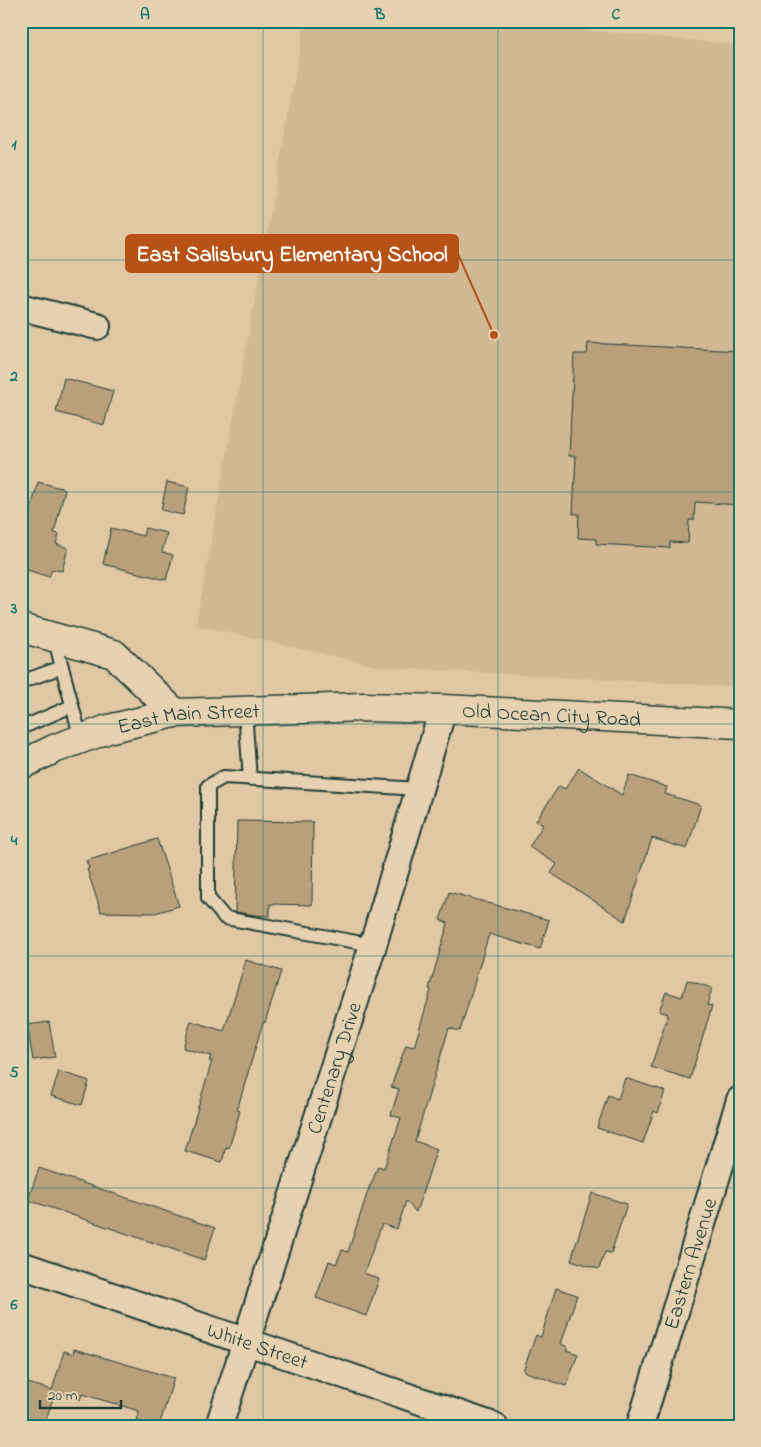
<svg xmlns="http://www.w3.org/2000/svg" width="761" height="1447" font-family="'Indie Flower',sans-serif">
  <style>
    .built { fill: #d1b996 }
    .building { fill: #b9a07b; stroke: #1f3d34 }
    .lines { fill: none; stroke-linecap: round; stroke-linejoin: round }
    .lane-casing { stroke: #1f3d34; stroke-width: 16 }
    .street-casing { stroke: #1f3d34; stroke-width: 30 }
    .secondary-casing { stroke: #1f3d34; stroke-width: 31 }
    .lane { stroke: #e6d1b0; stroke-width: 12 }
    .street { stroke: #e6d1b0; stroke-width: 26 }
    .secondary { stroke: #e6d1b0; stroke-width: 28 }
    .grid { fill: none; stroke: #0f766e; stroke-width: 1; stroke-opacity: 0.55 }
    .labels { text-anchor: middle; stroke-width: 5; stroke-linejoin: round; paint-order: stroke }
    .street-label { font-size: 21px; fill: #1f3d34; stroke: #e6d1b0 }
    .leader { fill: none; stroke: #b65216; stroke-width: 2 }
    .callout-dot { fill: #b65216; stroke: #e6d1b0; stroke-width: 2 }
    .callout { fill: #b65216; stroke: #b65216; stroke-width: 2 }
    .callout-label { font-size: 22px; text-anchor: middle; font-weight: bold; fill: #fff }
    .neatline { fill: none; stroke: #0f766e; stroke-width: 2 }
    .grid-label { font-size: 16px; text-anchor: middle; font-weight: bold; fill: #0f766e }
  </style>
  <rect width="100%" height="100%" fill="#e1c8a4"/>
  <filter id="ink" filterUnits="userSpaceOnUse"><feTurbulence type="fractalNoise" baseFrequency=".02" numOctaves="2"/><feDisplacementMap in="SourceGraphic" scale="10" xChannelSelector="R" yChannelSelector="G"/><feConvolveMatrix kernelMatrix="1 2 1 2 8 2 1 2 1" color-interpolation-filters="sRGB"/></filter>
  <g filter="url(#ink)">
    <!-- built -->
    <polygon class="built" points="305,21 495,21 740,45 740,687 381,667 196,625"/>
    <!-- building -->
    <g class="building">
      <polygon points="588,343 740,351 740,505 695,502 694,520 689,520 688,543 670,542 670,548 596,544 596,539 578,538 579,514 573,514 576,456 569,456 574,354 587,354"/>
      <polygon points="64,378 113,391 104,425 56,412"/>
      <polygon points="38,482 65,489 54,533 59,534 56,544 68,548 62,571 52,569 49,577 21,568 21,547"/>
      <polygon points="167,482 189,487 183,515 161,510"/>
      <polygon points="111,528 143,536 145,528 167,533 162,552 173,555 166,580 103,564"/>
      <polygon points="579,768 622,795 629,775 667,787 665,794 701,805 687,849 652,838 625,921 551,873 557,864 529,847 543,825 536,821 559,786 565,789"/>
      <polygon points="237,821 313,822 312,905 270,904 270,916 255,915 235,912"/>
      <polygon points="157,839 179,906 155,913 101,912 87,869 89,868 86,861"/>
      <polygon points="449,892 549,920 540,949 489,934 460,1031 449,1028 415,1141 437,1149 416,1212 406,1201 397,1229 382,1224 364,1273 379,1279 366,1316 316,1298 329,1261 336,1264 342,1250 348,1252 370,1185 371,1185 378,1166 384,1168 401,1118 391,1115 399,1089 391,1087 406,1045 414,1047 431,990 429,989 448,923 440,920"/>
      <polygon points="246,960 281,971 265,1023 263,1022 237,1110 240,1111 229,1148 226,1147 222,1162 185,1151 212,1061 209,1061 211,1056 183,1048 191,1021 224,1031"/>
      <polygon points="687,980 712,988 707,1005 712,1006 690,1079 651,1067 668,1014 659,1011 666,992 682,997"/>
      <polygon points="49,1022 55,1057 33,1060 27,1025"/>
      <polygon points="59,1071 89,1081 82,1105 51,1096"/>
      <polygon points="625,1078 665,1091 658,1113 654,1111 643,1143 597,1128 608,1095 618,1099"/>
      <polygon points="39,1168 215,1228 204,1260 28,1200"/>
      <polygon points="592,1193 627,1204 611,1253 605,1252 599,1269 571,1260"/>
      <polygon points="556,1288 577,1295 561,1344 568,1347 566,1350 578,1354 566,1386 523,1371 536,1335 541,1337"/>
      <polygon points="74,1349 174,1378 159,1426 151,1426 137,1421 139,1411 82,1394 80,1400 55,1392 44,1426 30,1426 21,1423 21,1381 52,1390 64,1351 73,1354"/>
    </g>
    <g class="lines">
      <!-- lane casing -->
      <g class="lane-casing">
        <g id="lane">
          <polyline points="54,637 81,739"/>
          <polyline points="21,682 62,667"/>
          <polyline points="245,711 250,779"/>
          <polyline points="21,728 72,706"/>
          <polyline points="373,945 225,918 208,898 208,786 224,777 419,789"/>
        </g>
      </g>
      <!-- street casing -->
      <g class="street-casing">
        <g id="street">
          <polyline points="21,307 97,326"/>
          <path id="s1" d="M21,1265L494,1426"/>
          <path id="s2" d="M219,1426L373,945L443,709"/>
          <path id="s3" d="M640,1426L740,1100"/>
        </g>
      </g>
      <!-- secondary casing -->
      <g class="secondary-casing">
        <g id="secondary">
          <polyline points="21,628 114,654 175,713"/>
          <path id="s4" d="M21,765L54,749L108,729L175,713L363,707L443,709L740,724"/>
        </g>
      </g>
      <!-- lane -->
      <use href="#lane" class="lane"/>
      <!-- street -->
      <use href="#street" class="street"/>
      <!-- secondary -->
      <use href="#secondary" class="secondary"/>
    </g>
  </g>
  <!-- grid -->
  <path class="grid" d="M263,21V1426M498,21V1426M21,260H740M21,492H740M21,724H740M21,956H740M21,1188H740"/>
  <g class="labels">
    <!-- street labels -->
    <g class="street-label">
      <text dy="7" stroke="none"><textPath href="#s4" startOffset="540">Old Ocean City Road</textPath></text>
      <text dy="7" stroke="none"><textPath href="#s4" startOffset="176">East Main Street</textPath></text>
      <text dy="7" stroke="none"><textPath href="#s2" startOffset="376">Centenary Drive</textPath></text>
      <text dy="7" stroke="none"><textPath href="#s3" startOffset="170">Eastern Avenue</textPath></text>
      <text dy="7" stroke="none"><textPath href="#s1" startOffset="250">White Street</textPath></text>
    </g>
  </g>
  <!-- callouts -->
  <path class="leader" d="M494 335L458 254"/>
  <circle class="callout-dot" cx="494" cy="335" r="5"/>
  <rect class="callout" x="126" y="235" width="332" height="37" rx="5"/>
  <g class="callout-label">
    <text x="292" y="261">East Salisbury Elementary School</text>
  </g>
  <!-- margin -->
  <rect width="761" height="1447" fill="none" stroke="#e6d1b0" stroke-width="55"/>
  <!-- scale -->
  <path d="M40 1400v8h81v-8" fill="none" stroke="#1f3d34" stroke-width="2.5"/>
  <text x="48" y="1400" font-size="15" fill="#1f3d34" stroke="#e6d1b0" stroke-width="4" paint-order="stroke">20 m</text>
  <rect x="28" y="28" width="706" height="1392" class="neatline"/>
  <g class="grid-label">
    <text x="145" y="19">A</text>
    <text x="380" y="19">B</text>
    <text x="616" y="19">C</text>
    <text x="14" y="149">1</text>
    <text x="14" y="381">2</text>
    <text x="14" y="613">3</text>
    <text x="14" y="845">4</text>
    <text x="14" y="1077">5</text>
    <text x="14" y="1309">6</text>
  </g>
</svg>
